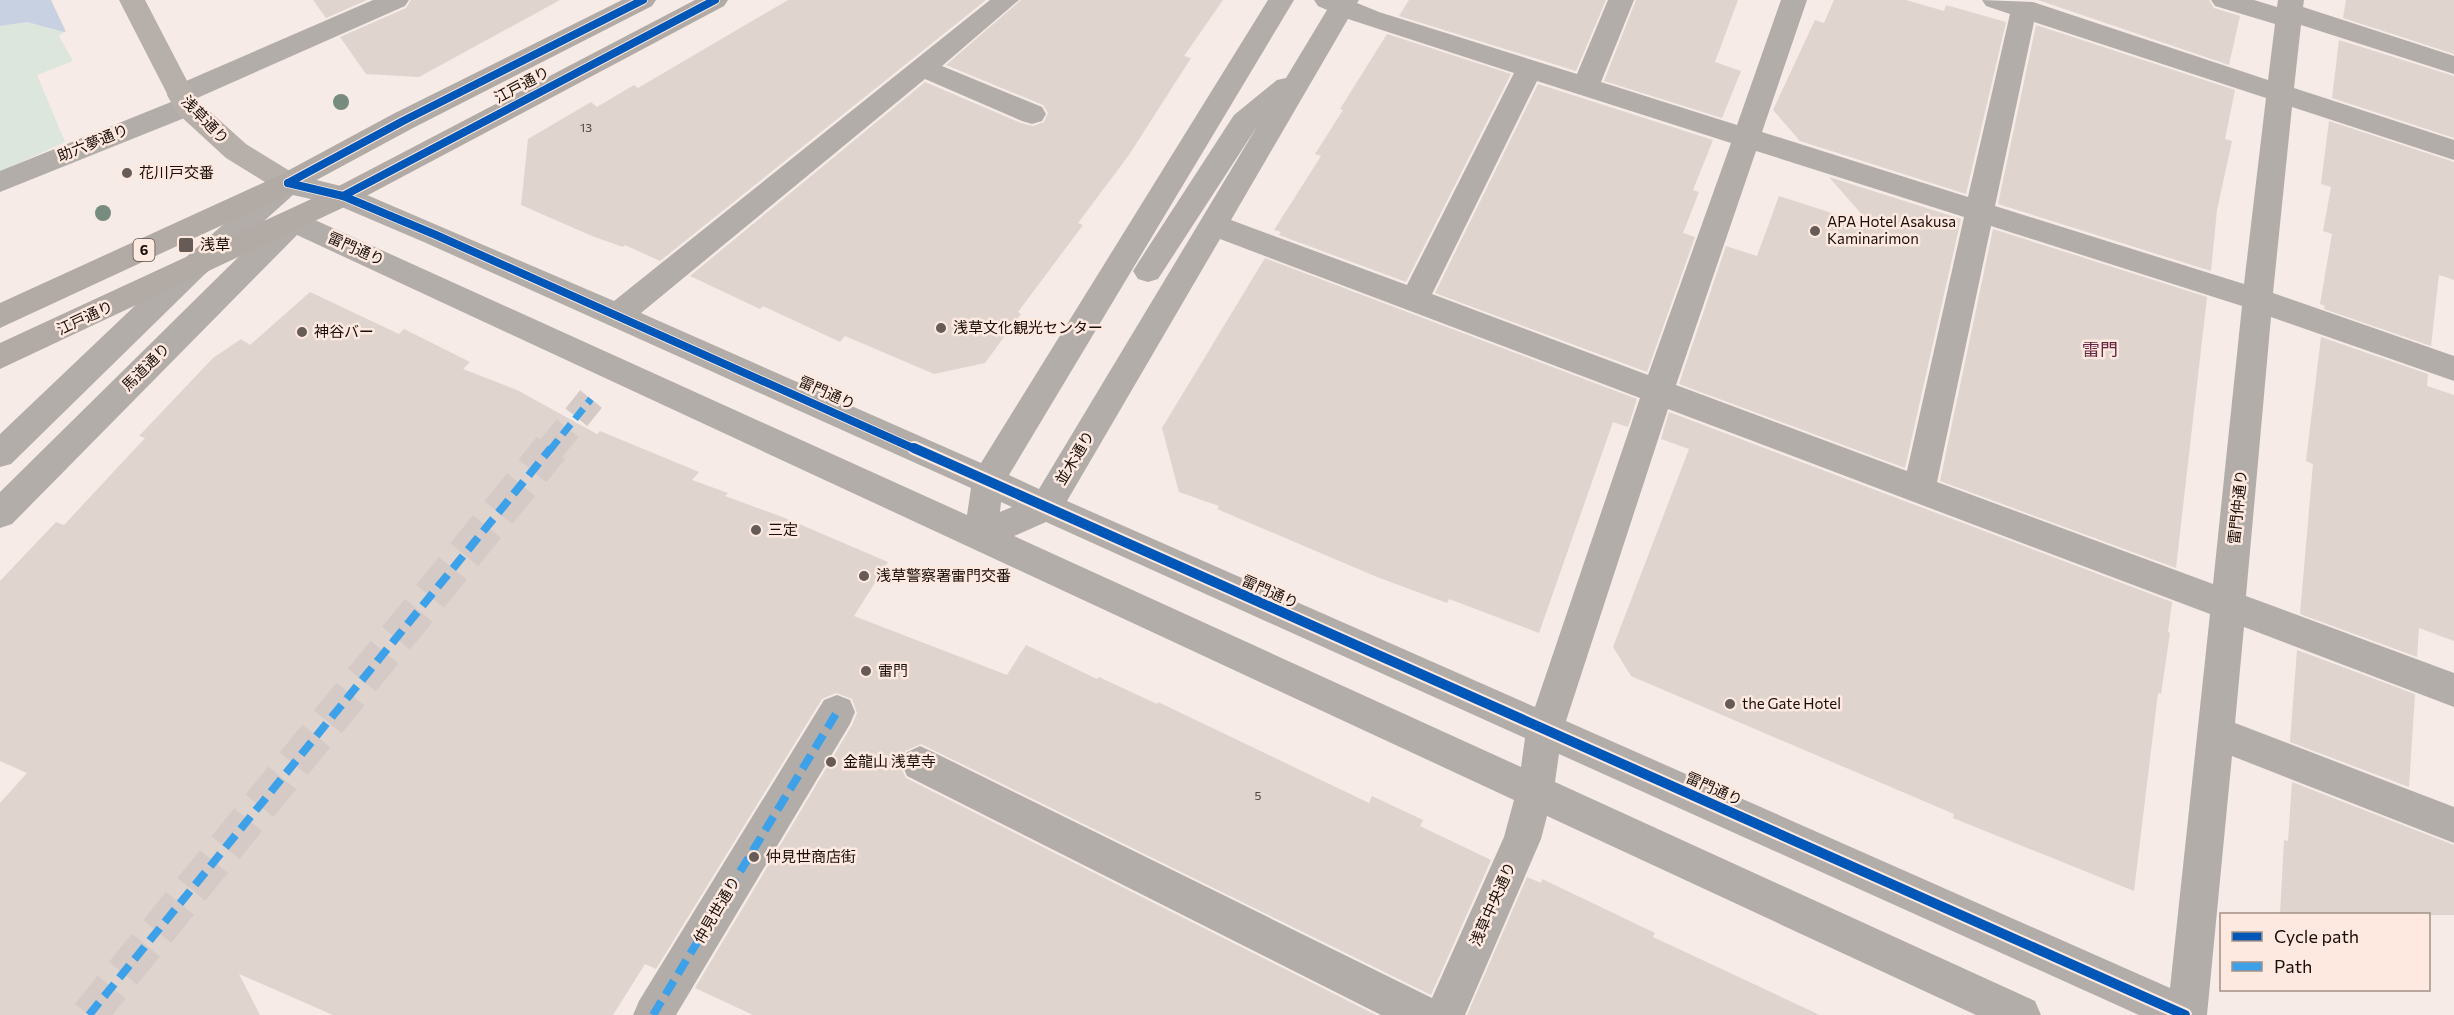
<svg xmlns="http://www.w3.org/2000/svg" width="2454" height="1015" font-family="Commissioner,'Noto Sans JP',sans-serif">
  <style>
    .green { fill: #dde6dc }
    .water { fill: #c8d1e2 }
    .pier { fill: #f6ebe6 }
    .building { fill: #dfd4ce }
    .lines { fill: none; stroke-linecap: round; stroke-linejoin: round }
    .minor-tunnel-far1 { stroke: #d5cac5; stroke-width: 28; stroke-dasharray: 28 14; stroke-linecap: butt }
    .minor-tunnel { stroke: #d5cac5; stroke-width: 36; stroke-dasharray: 36 18; stroke-linecap: butt }
    .minor { fill: #b3adaa; fill-rule: evenodd }
    .major { fill: #b6afaa; fill-rule: evenodd }
    .highway { fill: #b2aaa5; fill-rule: evenodd }
    .quiet-far1 { stroke: #3da1e9; stroke-width: 7; stroke-dasharray: 13 7; stroke-linecap: butt }
    .quiet { stroke: #3da1e9; stroke-width: 8; stroke-dasharray: 16 8; stroke-linecap: butt }
    .cycleway-far1-casing { stroke: #fde9df; stroke-width: 10 }
    .cycleway-casing { stroke: #fde9df; stroke-width: 14 }
    .cycleway-far1 { stroke: #0057b8; stroke-width: 8 }
    .cycleway { stroke: #0057b8; stroke-width: 10 }
    .tree { fill: #788b7f }
    .poi-dot { fill: #665b56; stroke: #fde9df; stroke-width: 2 }
    .labels { text-anchor: middle; stroke-width: 5; stroke-linejoin: round; paint-order: stroke }
    .number-label { font-size: 12px; fill: #4c423c }
    .shield { fill: #fde9df; stroke: #5d5049; stroke-width: 1.5 }
    .shield-label { font-size: 14px; font-weight: bold; fill: #190e09 }
    .street-label { font-size: 15px; fill: #190e09; stroke: #fde9df }
    .poi-label { font-size: 15px; fill: #190e09; stroke: #fde9df; text-anchor: start }
    .quarter-label { font-size: 18px; fill: #652442; stroke: #fde9df }
  </style>
  <rect width="100%" height="100%" fill="#f6ebe6"/>
  <!-- green -->
  <polygon class="green" points="27,22 64,32 59,36 73,61 37,75 65,142 0,172 0,26"/>
  <!-- water -->
  <polygon class="water" points="0,0 143,0 64,32 27,22 0,26"/>
  <!-- pier -->
  <polygon class="pier" points="51,0 146,0 67,34"/>
  <!-- building -->
  <g class="building">
    <polygon points="313,0 367,0 326,18"/>
    <polygon points="411,0 560,0 419,77 366,74 340,37 406,8"/>
    <polygon points="788,0 986,0 660,261 625,245 623,247 592,236 521,205 528,139 591,102 597,107 634,85 638,88"/>
    <polygon points="1021,0 1223,0 1184,56 1191,58 1129,155 1078,223 1083,225 1018,312 1021,314 985,363 934,374 845,336 840,342 763,306 760,309 690,276 925,82 1021,123 1033,126 1044,122 1048,113 1043,105 946,65"/>
    <polygon points="1409,0 1606,0 1576,71 1399,16"/>
    <polygon points="1636,0 1738,0 1715,62 1741,71 1722,118 1604,81"/>
    <polygon points="1834,0 1906,0 1944,11 1946,5 2006,22 1966,194 1800,141 1773,110 1815,20 1824,23"/>
    <polygon points="2038,0 2209,0 2214,8 2240,16 2229,65"/>
    <polygon points="2346,0 2454,0 2454,54 2343,18"/>
    <polygon points="2036,25 2235,90 2225,139 2232,141 2217,210 2211,271 1998,204"/>
    <polygon points="1387,34 1511,74 1406,282 1279,235 1281,232 1274,230 1321,156 1315,154 1343,110 1340,109"/>
    <polygon points="2339,40 2454,76 2454,138 2332,98"/>
    <polygon points="1538,84 1713,140 1693,190 1699,192 1683,233 1695,237 1647,372 1435,293"/>
    <polygon points="2329,121 2454,162 2454,280 2439,275 2431,346 2324,309 2325,306 2320,304 2332,234 2323,231 2331,187 2321,184"/>
    <polygon points="1829,177 1961,219 1905,468 1679,384 1726,246 1757,256 1779,196 1872,226"/>
    <polygon points="1993,229 2207,297 2176,568 1940,481"/>
    <polygon points="1265,258 1637,399 1628,427 1613,422 1539,633 1449,599 1447,603 1377,577 1217,509 1219,506 1179,492 1162,428"/>
    <polygon points="310,292 399,334 404,329 470,362 463,369 517,390 597,434 600,431 699,472 692,480 728,493 725,496 785,518 888,562 854,616 1007,675 1026,645 1097,679 1099,677 1157,704 1158,702 1369,803 1372,796 1423,820 1420,826 1491,860 1431,995 921,744 905,751 900,765 906,778 1376,1015 753,1015 695,988 852,725 857,713 852,699 836,693 822,699 656,969 645,964 613,1015 333,1015 239,974 260,1015 0,1015 0,803 27,773 0,761 0,581 56,522 64,525 145,438 139,436 213,358 241,339 250,345"/>
    <polygon points="2321,337 2428,374 2427,386 2454,395 2454,641 2419,628 2417,657 2300,614 2313,464 2306,461"/>
    <polygon points="1669,412 2172,602 2168,632 2170,633 2161,694 2158,693 2134,891 1953,818 1954,814 1631,676 1613,647 1689,449 1661,439"/>
    <polygon points="2297,650 2415,694 2409,787 2290,742"/>
    <polygon points="2292,782 2454,845 2454,915 2280,915 2284,840 2288,841"/>
    <polygon points="1527,877 1541,883 1542,879 1605,909 1655,933 1653,937 1820,1015 1467,1015"/>
  </g>
  <g class="lines">
    <!-- minor-tunnel-far1 -->
    <polyline class="minor-tunnel-far1" points="550,450 591,399"/>
    <!-- minor-tunnel -->
    <polyline class="minor-tunnel" points="89,1015 551,448"/>
    <!-- minor -->
    <g class="minor">
      <polygon points="373,0 409,0 405,6 195,99 201,106 197,113 0,192 0,171 171,102 167,95 170,88"/>
      <path d="M990,0H1019L942,66L1042,107L1046,114L1042,121L1032,124L1022,121L925,79L641,313L981,463L1268,0H1294L1009,475L1039,489L1258,125L1158,279L1148,282L1138,279L1133,271L1138,263L1234,115L1277,80L1286,78L1327,10L1318,6L1314,0H1359L1357,3L1379,12L1577,74L1608,0H1634L1601,82L1737,125L1781,0H1807L1762,132L1968,197L2010,14L1986,6L1982,0L2033,2L2268,80L2275,24L2215,6L2211,0H2254L2277,7L2278,0H2304L2303,7L2454,56V74L2301,25L2294,88L2454,140V160L2292,107L2273,293L2454,356V381L2271,317L2246,596L2454,673V707L2244,627L2235,723L2454,807V843L2232,756L2207,1015H2139L1559,754L1555,782L2035,1001L2041,1015H1976L1547,816L1541,839L1465,1015H1381L907,776L902,764L907,752L920,746L933,752L1432,998L1504,837L1514,800L297,235L12,524L0,528V492L283,213L293,210L967,515L971,488L426,243L337,205L293,195L204,275L11,464L0,467V434L184,259L278,176L288,173L353,189L614,301ZM1348,19L1514,73L1407,285L1231,220ZM2034,22L2266,98L2244,284L1995,206ZM1537,81L1731,143L1648,375L1432,294ZM1756,151L1964,217L1907,471L1676,385ZM1991,226L2242,306L2213,584L1937,482ZM1220,239L1640,398L1535,707L1067,501ZM1668,409L2210,614L2170,988L1566,721ZM1001,502L1012,507L1000,512ZM1046,522L1525,738L1521,767L1014,536Z"/>
      <polygon points="837,695 850,700 855,712 850,724 676,1015 633,1015 639,1001 824,700"/>
    </g>
    <!-- major -->
    <polygon class="major" points="119,0 145,0 197,100 246,144 298,176 302,183 298,190 288,193 278,190 226,158 177,113"/>
    <!-- highway -->
    <g class="highway">
      <polygon points="622,0 656,0 652,6 413,128 298,190 0,328 0,303 278,176 393,114"/>
      <polygon points="695,0 728,0 724,6 353,203 0,369 0,343 333,189"/>
    </g>
    <!-- quiet-far1 -->
    <polyline class="quiet-far1" points="550,450 591,399"/>
    <!-- quiet -->
    <g class="quiet">
      <polyline points="89,1015 551,448"/>
      <polyline points="653,1015 837,712"/>
    </g>
    <!-- cycleway-far1 casing -->
    <g class="cycleway-far1-casing">
      <g id="cycleway-far1">
        <polyline points="288,183 343,196 436,235 917,450"/>
        <polyline points="288,183 403,121 643,0"/>
        <polyline points="343,196 715,0"/>
      </g>
    </g>
    <!-- cycleway casing -->
    <g class="cycleway-casing">
      <polyline id="cycleway" points="914,448 2185,1015"/>
    </g>
    <!-- cycleway-far1 -->
    <use href="#cycleway-far1" class="cycleway-far1"/>
    <!-- cycleway -->
    <use href="#cycleway" class="cycleway"/>
  </g>
  <!-- trees -->
  <g class="tree">
    <circle cx="341" cy="102" r="8"/>
    <circle cx="103" cy="213" r="8"/>
  </g>
  <!-- markers -->
  <g class="poi-dot">
    <circle cx="127" cy="173" r="6"/>
    <circle cx="1815" cy="231" r="6"/>
    <rect x="178" y="237" width="16" height="16" rx="3"/>
    <circle cx="941" cy="328" r="6"/>
    <circle cx="302" cy="332" r="6"/>
    <circle cx="756" cy="530" r="6"/>
    <circle cx="864" cy="576" r="6"/>
    <circle cx="866" cy="671" r="6"/>
    <circle cx="1730" cy="704" r="6"/>
    <circle cx="831" cy="762" r="6"/>
    <circle cx="754" cy="857" r="6"/>
  </g>
  <g class="labels">
    <!-- number labels -->
    <g class="number-label">
      <text x="586" y="132">13</text>
      <text x="1258" y="800">5</text>
    </g>
    <!-- shield labels -->
    <rect class="shield" x="133.5" y="239" width="21" height="22" rx="4.5"/>
    <g class="shield-label">
      <text x="144" y="255">6</text>
    </g>
    <!-- street labels -->
    <g class="street-label">
      <text transform="translate(522 85) rotate(-28)" y="5">江戸通り</text>
      <text transform="translate(205 120) rotate(46)" y="5">浅草通り</text>
      <text transform="translate(93 143) rotate(-22)" y="5">助六夢通り</text>
      <text transform="translate(356 249) rotate(24)" y="5">雷門通り</text>
      <text transform="translate(85 318) rotate(-25)" y="5">江戸通り</text>
      <text transform="translate(146 367) rotate(-45)" y="5">馬道通り</text>
      <text transform="translate(827 393) rotate(24)" y="5">雷門通り</text>
      <text transform="translate(1075 458) rotate(-59)" y="5">並木通り</text>
      <text transform="translate(2238 507) rotate(-84)" y="5">雷門仲通り</text>
      <text transform="translate(1270 592) rotate(24)" y="5">雷門通り</text>
      <text transform="translate(1714 789) rotate(24)" y="5">雷門通り</text>
      <text transform="translate(1493 904) rotate(-66)" y="5">浅草中央通り</text>
      <text transform="translate(717 910) rotate(-59)" y="5">仲見世通り</text>
    </g>
    <!-- poi labels -->
    <g class="poi-label">
      <text x="139" y="178">花川戸交番</text>
      <text x="1827" y="227">APA Hotel Asakusa<tspan x="1827" dy="17">Kaminarimon</tspan></text>
      <text x="200" y="250">浅草</text>
      <text x="953" y="333">浅草文化観光センター</text>
      <text x="314" y="337">神谷バー</text>
      <text x="768" y="535">三定</text>
      <text x="876" y="581">浅草警察署雷門交番</text>
      <text x="878" y="676">雷門</text>
      <text x="1742" y="709">the Gate Hotel</text>
      <text x="843" y="767">金龍山 浅草寺</text>
      <text x="766" y="862">仲見世商店街</text>
    </g>
    <!-- quarter labels -->
    <g class="quarter-label">
      <text x="2100" y="356">雷門</text>
    </g>
  </g>
  <!-- legend -->
  <rect x="2220" y="913" width="210" height="78" fill="#fde9df" stroke="#a29189" stroke-width="1.5"/>
  <rect x="2232" y="932" width="30" height="9" fill="#0057b8" stroke="#a29189" stroke-width="1.5"/>
  <text x="2274" y="943" font-size="18" fill="#190e09">Cycle path</text>
  <rect x="2232" y="962" width="30" height="9" fill="#3da1e9" stroke="#a29189" stroke-width="1.5"/>
  <text x="2274" y="973" font-size="18" fill="#190e09">Path</text>
</svg>
